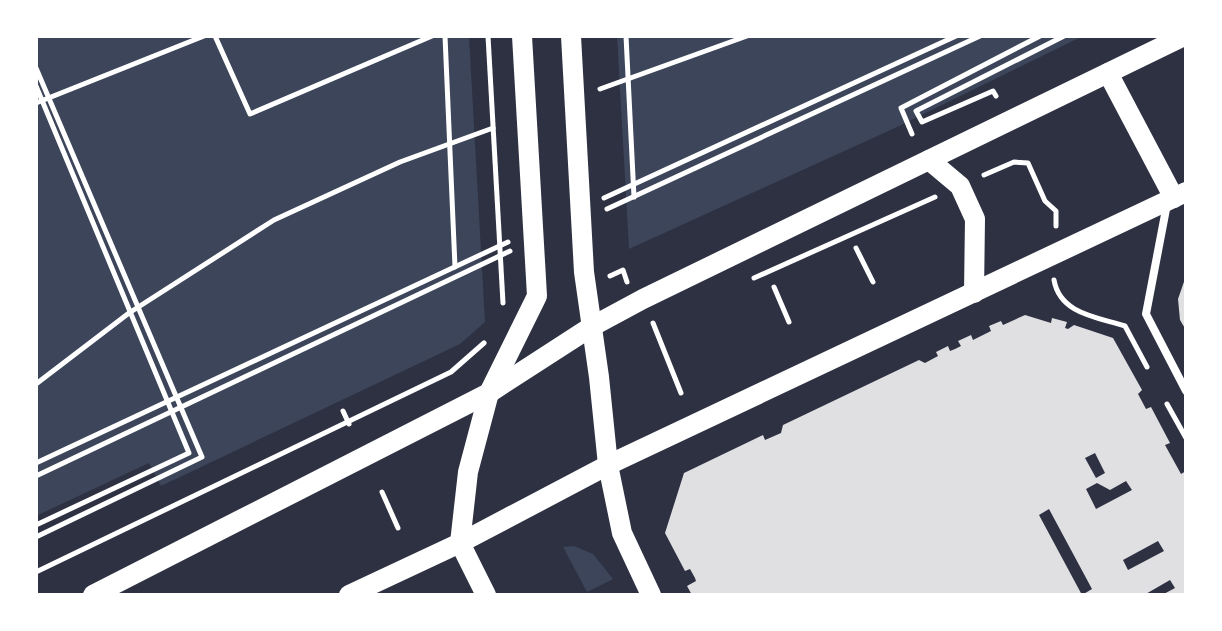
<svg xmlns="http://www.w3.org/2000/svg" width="1222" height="631" font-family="Helvetica,sans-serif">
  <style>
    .green { fill: #3c4559 }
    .building { fill: #e0e0e3; fill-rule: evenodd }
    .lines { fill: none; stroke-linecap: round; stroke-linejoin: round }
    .path { stroke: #fff; stroke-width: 5 }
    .minor { stroke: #fff; stroke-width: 8 }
    .primary { stroke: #fff; stroke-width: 20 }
  </style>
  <rect width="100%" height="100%" fill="#2d3142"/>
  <!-- green -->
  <g class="green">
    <polygon points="36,36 469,36 485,322 460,344 161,486 149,463 36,516"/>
    <polygon points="617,36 1083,36 895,128 629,249"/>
    <polygon points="574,546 593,554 613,579 587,592 563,547"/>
  </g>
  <!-- building -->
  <g class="building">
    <polygon points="1186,276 1186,330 1180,320 1178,299"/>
    <path d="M1025,315L1051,323L1052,318L1067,322L1065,328L1068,329L1074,325L1113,338L1142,390L1138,394L1146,409L1151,407L1170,443L1165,445L1181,474L1186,471V595H1162L1175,588L1170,580L1144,595H692L687,586L696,581L695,578L690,569L685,571L665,533L684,473L763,435L765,440L781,433L783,425L919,360L925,363L938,356L936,352L948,346L950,351L955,349L961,346L958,341L971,335L973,340L991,331L989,326L1001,321L1003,325ZM1095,453L1105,473L1096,478L1085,458ZM1126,481L1132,490L1096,509L1086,489L1097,483L1110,490ZM1049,509L1092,589L1082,595L1039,515ZM1158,541L1164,551L1128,570L1123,560Z"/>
  </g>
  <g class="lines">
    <!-- path -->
    <g class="path">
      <polyline points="215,36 250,114 432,36"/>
      <polyline points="445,36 455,267"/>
      <polyline points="488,36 503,303"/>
      <polyline points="626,36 634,197"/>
      <polyline points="36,68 202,457 36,537"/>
      <polyline points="36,86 189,453 36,525"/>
      <polyline points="600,89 747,36"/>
      <polyline points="996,96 993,91 922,122 916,111 1064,36"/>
      <polyline points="36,103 204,36"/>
      <polyline points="912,134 901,108 1040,36"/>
      <polyline points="984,175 1014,162 1028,163 1045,201 1056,211 1056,226"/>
      <polyline points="604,198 956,36"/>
      <polyline points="607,209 980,36"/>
      <polyline points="856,248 873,282"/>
      <polyline points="610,276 623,270 627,282"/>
      <polyline points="754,278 935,197"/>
      <path d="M1054,280C1060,314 1097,317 1125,326L1147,367"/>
      <polyline points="774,287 789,322"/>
      <polyline points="653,323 681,393"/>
      <polyline points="36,384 129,313 274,220 400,162 493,128"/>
      <polyline points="1167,404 1186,438"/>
      <polyline points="343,411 349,424"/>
      <polyline points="36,463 508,242"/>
      <polyline points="36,476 510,251"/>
      <polyline points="382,492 398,528"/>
      <polyline points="36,572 451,372 484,343"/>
    </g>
    <!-- minor -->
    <polyline class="minor" points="1167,204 1146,314 1186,391"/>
    <!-- primary -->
    <g class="primary">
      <polyline points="571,36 584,272 599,377 608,465 622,533 651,595"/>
      <polyline points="1108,73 1174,198"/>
      <polyline points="929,160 960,186 975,219 974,293"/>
      <polyline points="93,595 489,393 591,327 643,299 1184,36"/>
      <polyline points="349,595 460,543 608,465 1186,192"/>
      <polyline points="486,595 460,543 468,472 489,393 537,296 522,36"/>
    </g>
  </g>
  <!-- border -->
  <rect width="1222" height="631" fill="none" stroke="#ffffff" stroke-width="76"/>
</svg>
